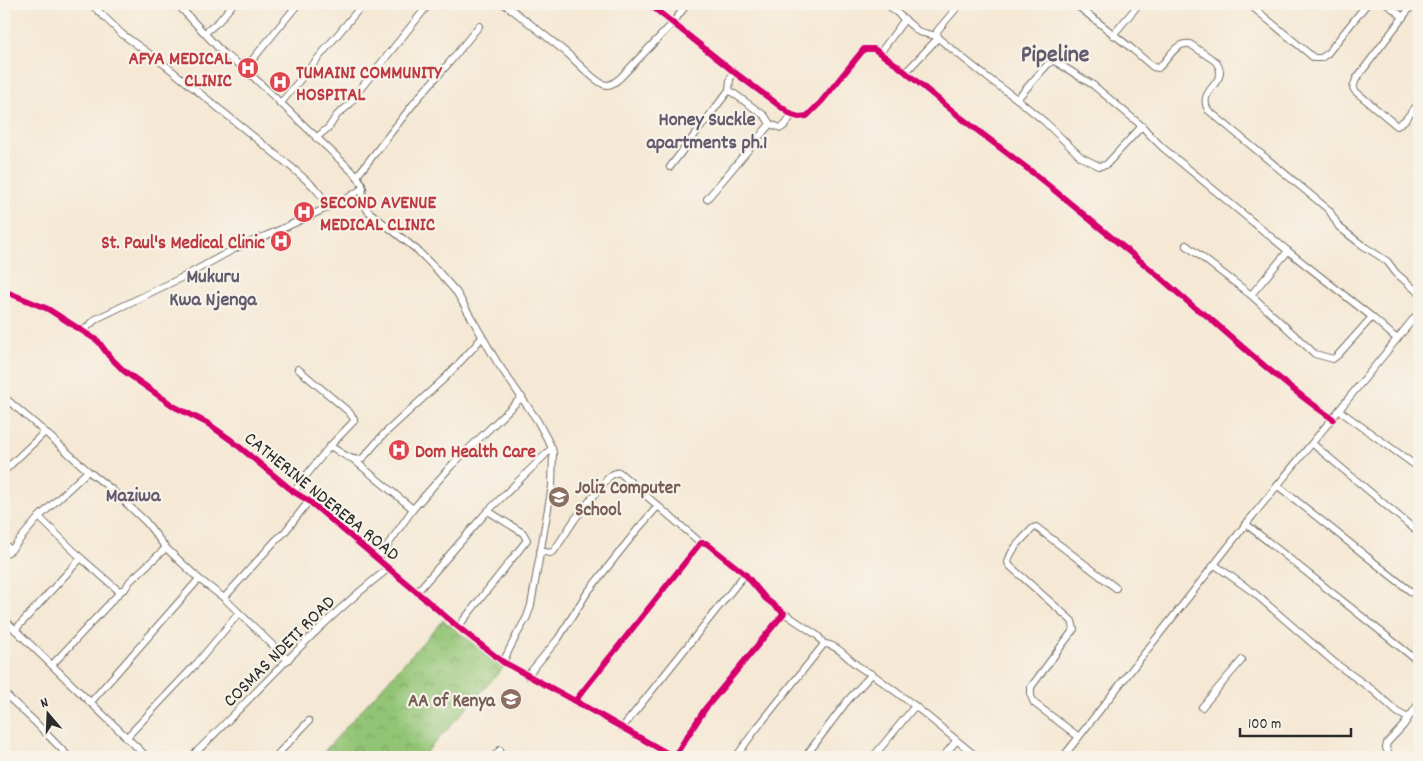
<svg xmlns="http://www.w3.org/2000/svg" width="1423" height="761" font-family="Dekko,sans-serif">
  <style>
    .park { fill: url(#park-crowns); stroke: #5e7850 }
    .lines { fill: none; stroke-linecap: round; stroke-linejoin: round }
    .street-casing { stroke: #726d66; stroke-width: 8 }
    .street { stroke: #fff; stroke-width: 6 }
    .cycleway-casing { stroke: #f7f3e8; stroke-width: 9 }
    .cycleway { stroke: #d6006c; stroke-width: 6 }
    .labels { text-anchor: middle; stroke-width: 4.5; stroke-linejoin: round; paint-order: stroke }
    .health-label { font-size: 19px; font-weight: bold; fill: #be3a42; stroke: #f7f3e8; text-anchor: start }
    .education-label { font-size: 19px; font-weight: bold; fill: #785e54; stroke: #f7f3e8; text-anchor: start }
    .street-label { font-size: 19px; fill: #2b2b2b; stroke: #f7f3e8 }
    .neighbourhood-label { font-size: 20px; font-weight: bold; fill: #635b6e; stroke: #f7f3e8 }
    .district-label { font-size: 24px; font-weight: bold; fill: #635b6e; stroke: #f7f3e8 }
  </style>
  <defs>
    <pattern id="park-crowns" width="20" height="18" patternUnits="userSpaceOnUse" patternTransform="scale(1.25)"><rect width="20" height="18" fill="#92c474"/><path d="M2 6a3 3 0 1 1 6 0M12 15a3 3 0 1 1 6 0" fill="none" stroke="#779f5f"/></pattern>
  </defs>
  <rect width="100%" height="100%" fill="#f7f3e8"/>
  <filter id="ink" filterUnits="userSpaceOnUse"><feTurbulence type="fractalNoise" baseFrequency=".02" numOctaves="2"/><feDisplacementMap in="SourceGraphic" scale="10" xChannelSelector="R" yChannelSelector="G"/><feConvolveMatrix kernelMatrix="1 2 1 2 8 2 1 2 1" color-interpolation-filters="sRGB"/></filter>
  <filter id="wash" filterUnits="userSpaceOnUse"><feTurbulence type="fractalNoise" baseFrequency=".0096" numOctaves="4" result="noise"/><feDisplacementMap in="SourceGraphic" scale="20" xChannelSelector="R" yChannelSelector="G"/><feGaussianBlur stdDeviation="1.12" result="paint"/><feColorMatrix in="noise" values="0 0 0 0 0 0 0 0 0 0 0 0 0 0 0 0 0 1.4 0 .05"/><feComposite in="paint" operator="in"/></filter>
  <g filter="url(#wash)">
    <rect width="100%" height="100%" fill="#f5e8d4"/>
    <!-- park -->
    <polygon class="park" points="443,620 504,667 422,757 319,757"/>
  </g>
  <g filter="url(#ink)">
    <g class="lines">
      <!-- street casing -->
      <g class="street-casing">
        <g id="street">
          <polyline points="91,4 122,34 165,65 290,166 313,186 330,206"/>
          <polyline points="177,4 224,54 243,67 357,176 362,184 363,202 368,211 417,250 436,269 457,293 497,362 537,420 552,448 553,453 552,486 531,605 527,617 516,636 503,662"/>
          <path d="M504,4C526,20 547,37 568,54C577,62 593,80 603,84C610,87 615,82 620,78L672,24L687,4"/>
          <path d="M649,4L734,72L792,115L799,117L807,116L821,102L864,49H874L898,66L960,117L1032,172L1155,273L1195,308L1206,315C1247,351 1288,388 1333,419"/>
          <polyline points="887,4 919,32 937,36"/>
          <polyline points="960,4 937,31 938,38 988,78 1017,99 1045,122 1081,157 1099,166 1106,165 1142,126"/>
          <path d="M1075,4L1131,48L1153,67L1158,68C1169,60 1174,42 1190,44L1215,61C1233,82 1196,88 1208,110L1329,210L1339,227L1362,245L1387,261L1396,273L1419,293"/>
          <polyline points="1249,4 1314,58 1321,58 1327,54 1367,4"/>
          <polyline points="1387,4 1403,17 1356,79 1353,88 1355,91 1397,126 1405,120 1419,103"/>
          <polyline points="1257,10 1262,4"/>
          <polyline points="1403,17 1413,4"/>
          <polyline points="205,33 219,21 233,4"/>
          <polyline points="1113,35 1139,4"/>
          <polyline points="880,53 905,19"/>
          <polyline points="243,67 253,59 298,4"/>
          <polyline points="906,72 938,38"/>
          <polyline points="729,90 765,116 770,124"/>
          <polyline points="1017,99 1048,64 1053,61 1056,62 1093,85 1142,126 1151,136 1162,147 1288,251 1372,317 1397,339"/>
          <polyline points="280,104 363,4"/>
          <polyline points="316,138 329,127 337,115 349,105 357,93 429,4"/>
          <polyline points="670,167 729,90 730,79 734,72"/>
          <polyline points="357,176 418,98 449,63 479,26"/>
          <polyline points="707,199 770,124 781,128 785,125 792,115"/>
          <polyline points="1186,245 1251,295"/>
          <polyline points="1288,251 1251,295 1315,354 1333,359 1338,355 1372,317"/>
          <polyline points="4,291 48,309 98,341 109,356 124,371 175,407 207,423 231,440 294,492 309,501 458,627 503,662 575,701 674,757"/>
          <polyline points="83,331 96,319 185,276 236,248 275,232 346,199 363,188"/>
          <polyline points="298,369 349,412 354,419 354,421 330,446"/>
          <polyline points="4,397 45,432"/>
          <polyline points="1340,411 1419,468"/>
          <polyline points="1313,444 1419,533"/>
          <polyline points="354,460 413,509"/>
          <polyline points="4,471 45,432 88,471"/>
          <polyline points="1278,486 1419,598"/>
          <path d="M294,492L304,478L330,446C339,451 351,462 362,459L384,434L446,377L475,346L482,337"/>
          <polyline points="658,506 701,543"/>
          <polyline points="39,517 81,558"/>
          <polyline points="1246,524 1419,662"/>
          <polyline points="4,544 11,550"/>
          <polyline points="4,555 11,550 39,517 88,471 110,488 146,522 166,548 199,579 224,598 288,660"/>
          <polyline points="378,559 413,509 451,466 522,397"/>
          <polyline points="1215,565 1253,592 1335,663 1374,691 1397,712 1408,718"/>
          <polyline points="417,592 484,515 552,448"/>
          <polyline points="224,598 276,540 284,533 309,501"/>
          <polyline points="784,613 818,636 824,644"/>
          <polyline points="4,619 147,757"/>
          <polyline points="458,627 527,540 523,533 488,511"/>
          <polyline points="15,630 81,558 119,591 125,589 130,581 166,548"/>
          <polyline points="52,665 122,590"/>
          <polyline points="527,676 558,639 587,593 637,530 658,506 619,472 613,474 608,478 575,519 554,551 550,553 540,551"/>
          <polyline points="4,693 34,721 69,757"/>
          <polyline points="575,701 698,546 701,543 706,543 745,574 766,599 784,613 705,709 674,757"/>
          <polyline points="90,703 199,579"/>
          <polyline points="1202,707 1242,660"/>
          <polyline points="622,728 745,574"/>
          <path d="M1079,737L1034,703L1031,696V687L1074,629L1072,621L1011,567L1008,563C1010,549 1024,538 1033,528L1036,527L1116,588"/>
          <polyline points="126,738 197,663 239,613"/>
          <polyline points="197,751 204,757"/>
          <path d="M191,757C257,694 316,624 389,568"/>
          <polyline points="275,757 309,721"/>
          <polyline points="493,757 500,750"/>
          <path d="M736,757L753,733L824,644C837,644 848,659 858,666C862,669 867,672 872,674"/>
          <polyline points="805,757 848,700 872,674 915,706 977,757"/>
          <polyline points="873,757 915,706"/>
          <polyline points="943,757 956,741"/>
          <polyline points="1063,757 1246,524 1419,312"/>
          <polyline points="1390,757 1386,748 1387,743 1403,726 1419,703"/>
        </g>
      </g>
      <!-- street -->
      <use href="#street" class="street"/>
      <!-- cycleway casing -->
      <g class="cycleway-casing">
        <g id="cycleway">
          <path d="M649,4L734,72L792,115L799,117L807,116L821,102L864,49H874L898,66L960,117L1032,172L1155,273L1195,308L1206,315C1247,351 1288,388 1333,419"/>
          <polyline points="4,291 48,309 98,341 109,356 124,371 175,407 207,423 231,440 294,492 309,501 458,627 503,662 575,701 674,757"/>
          <polyline points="575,701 698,546 701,543 706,543 745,574 766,599 784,613 705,709 674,757"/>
        </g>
      </g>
      <!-- cycleway -->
      <use href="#cycleway" class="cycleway"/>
    </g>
  </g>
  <!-- icons -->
  <defs>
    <g id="hospital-disc" transform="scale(1.125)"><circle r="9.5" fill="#e0444e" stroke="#f7f3e8"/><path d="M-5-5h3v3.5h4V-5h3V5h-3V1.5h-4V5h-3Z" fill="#fff"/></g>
    <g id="university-disc" transform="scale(1.125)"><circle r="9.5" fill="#8d6e63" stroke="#f7f3e8"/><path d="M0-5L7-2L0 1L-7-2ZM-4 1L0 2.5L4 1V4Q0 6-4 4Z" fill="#fff"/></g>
  </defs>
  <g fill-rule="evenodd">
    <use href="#hospital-disc" x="248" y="68"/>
    <use href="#hospital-disc" x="280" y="82"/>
    <use href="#hospital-disc" x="304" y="212"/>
    <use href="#hospital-disc" x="281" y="241"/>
    <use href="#hospital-disc" x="399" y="450"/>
    <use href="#university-disc" x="559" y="497"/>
    <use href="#university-disc" x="511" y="699"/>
  </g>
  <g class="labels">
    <!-- health labels -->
    <g class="health-label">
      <text x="232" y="64" text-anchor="end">AFYA MEDICAL<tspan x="232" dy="22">CLINIC</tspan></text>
      <text x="296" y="78">TUMAINI COMMUNITY<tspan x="296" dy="22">HOSPITAL</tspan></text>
      <text x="320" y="208">SECOND AVENUE<tspan x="320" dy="22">MEDICAL CLINIC</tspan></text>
      <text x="265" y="248" text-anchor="end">St. Paul's Medical Clinic</text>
      <text x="415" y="457">Dom Health Care</text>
    </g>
    <!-- education labels -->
    <g class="education-label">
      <text x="575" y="493">Joliz Computer<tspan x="575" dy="22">School</tspan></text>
      <text x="495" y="706" text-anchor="end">AA of Kenya</text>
    </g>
    <!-- street labels -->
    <g class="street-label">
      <text transform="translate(323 495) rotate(39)" y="7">CATHERINE NDEREBA ROAD</text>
      <text transform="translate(278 650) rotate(-45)" y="7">COSMAS NDETI ROAD</text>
    </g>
    <!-- neighbourhood labels -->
    <g class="neighbourhood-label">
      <text x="707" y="125">Honey Suckle<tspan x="707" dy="23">apartments ph.1</tspan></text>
      <text x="213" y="282">Mukuru<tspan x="213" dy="23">Kwa Njenga</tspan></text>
      <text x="133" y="501">Maziwa</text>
    </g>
    <!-- district labels -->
    <g class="district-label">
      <text x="1055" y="61">Pipeline</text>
    </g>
  </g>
  <!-- margin -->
  <rect width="1423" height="761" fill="none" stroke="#f7f3e8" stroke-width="20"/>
  <!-- north arrow -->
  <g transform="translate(48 714) rotate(341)" stroke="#f7f3e8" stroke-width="4" paint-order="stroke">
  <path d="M0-4L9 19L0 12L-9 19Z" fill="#2b2b2b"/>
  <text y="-8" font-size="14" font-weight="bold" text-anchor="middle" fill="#2b2b2b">N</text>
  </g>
  <!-- scale -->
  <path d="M1240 728v8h111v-8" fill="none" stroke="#2b2b2b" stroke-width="2.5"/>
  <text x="1248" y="728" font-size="15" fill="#2b2b2b" stroke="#f7f3e8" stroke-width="4" paint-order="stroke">100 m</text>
</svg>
